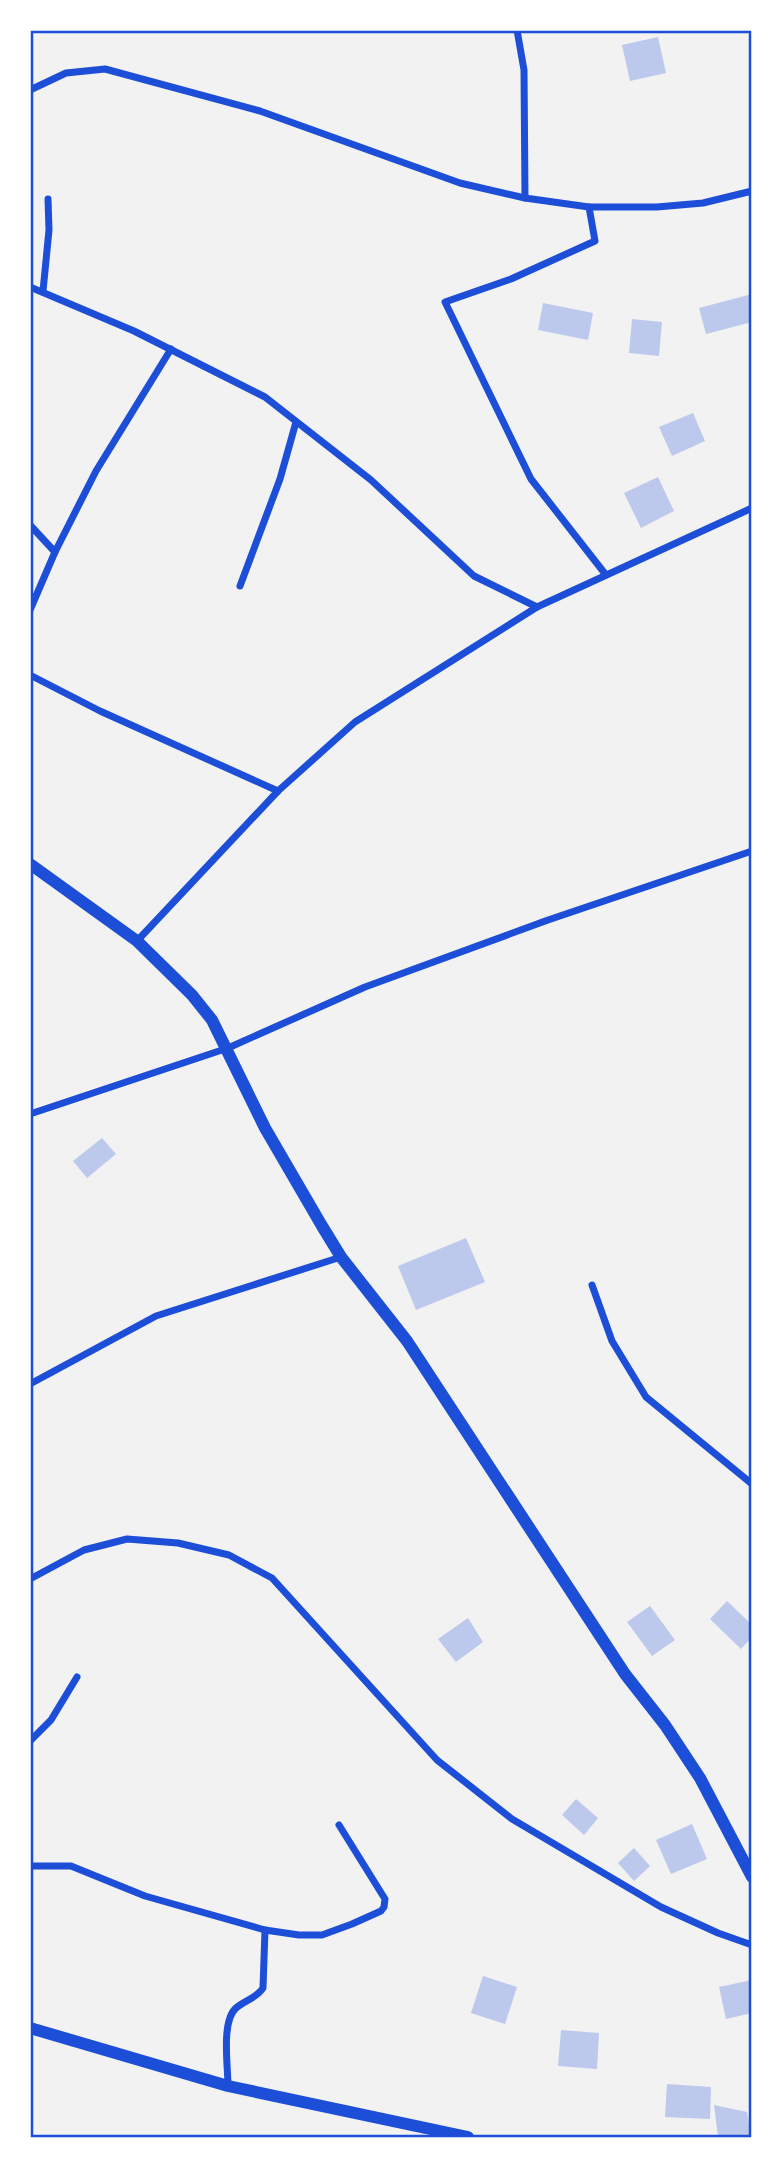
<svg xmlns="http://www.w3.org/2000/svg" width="782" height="2167" font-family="'Archivo Narrow',sans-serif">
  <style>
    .building { fill: #bdc9ec }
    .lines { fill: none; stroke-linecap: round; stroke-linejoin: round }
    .minor { stroke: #1d4ed8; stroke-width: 7 }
    .tertiary { stroke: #1d4ed8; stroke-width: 12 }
    .neatline { fill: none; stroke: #1d4ed8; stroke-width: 2.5 }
  </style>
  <rect width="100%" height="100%" fill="#f2f2f2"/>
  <!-- building -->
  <g class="building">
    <polygon points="658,37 666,73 630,81 622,45"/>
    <polygon points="752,294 752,322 706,334 699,308"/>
    <polygon points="543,303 593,313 588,340 538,330"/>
    <polygon points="632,319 662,322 659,356 629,353"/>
    <polygon points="693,413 705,441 672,456 659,427"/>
    <polygon points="658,477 674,511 641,528 624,493"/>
    <polygon points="102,1138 116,1154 87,1178 73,1161"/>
    <polygon points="466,1238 485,1282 416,1310 398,1266"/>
    <polygon points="727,1601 752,1625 752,1637 741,1649 710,1619"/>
    <polygon points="650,1606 675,1640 652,1656 627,1622"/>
    <polygon points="468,1618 483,1642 456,1662 438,1639"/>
    <polygon points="576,1799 598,1818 584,1835 562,1815"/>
    <polygon points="692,1824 707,1859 671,1874 656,1840"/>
    <polygon points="634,1848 650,1866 634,1881 618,1863"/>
    <polygon points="483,1976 517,1987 505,2024 471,2013"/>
    <polygon points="752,1980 752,2013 726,2019 719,1987"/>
    <polygon points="561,2030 599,2033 597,2069 558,2066"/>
    <polygon points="667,2084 711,2087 710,2119 665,2117"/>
    <polygon points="714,2105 747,2112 751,2137 718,2137"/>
  </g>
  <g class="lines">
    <!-- minor -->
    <g class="minor">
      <polyline points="517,30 524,70 525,198"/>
      <polyline points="30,90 66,73 105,69 260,111 460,183 525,198 589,207 657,207 703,203 752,191"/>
      <polyline points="589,207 595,241 511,279 445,302 531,479 606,575"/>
      <polyline points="30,287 134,331 265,397 371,480 474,576 537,607"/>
      <polyline points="43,291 49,230 48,199"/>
      <polyline points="30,525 55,552"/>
      <polyline points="240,586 280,479 296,422"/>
      <polyline points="30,610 55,552 96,471 171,349"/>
      <polyline points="30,675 100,711 278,791"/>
      <polyline points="137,941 278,791 355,722 537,607 752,508"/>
      <polyline points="30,1114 228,1048 365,987 548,920 752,851"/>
      <polyline points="592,1285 612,1341 646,1397 752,1484"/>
      <polyline points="30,1384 156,1316 341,1257"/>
      <polyline points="30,1579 84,1550 127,1539 178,1543 229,1555 272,1578 437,1760 512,1819 661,1907 718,1933 752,1945"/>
      <polyline points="30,1741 51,1720 77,1677"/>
      <polyline points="30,1866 71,1866 145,1896 265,1930 299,1935 322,1935 352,1924 381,1911 384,1907 385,1899 339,1825"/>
      <path d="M228,2086C228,2067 221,2021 236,2008C245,2000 257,1998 263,1988L265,1930"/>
    </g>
    <!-- tertiary -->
    <g class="tertiary">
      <polyline points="30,864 137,941 192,995 212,1020 265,1128 322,1226 341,1257 407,1341 625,1674 665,1725 700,1778 752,1877"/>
      <polyline points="30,2028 228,2086 468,2137"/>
    </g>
  </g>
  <!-- border -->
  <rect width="782" height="2167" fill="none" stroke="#ffffff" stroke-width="63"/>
  <rect x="32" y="32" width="718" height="2104" class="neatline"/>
</svg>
